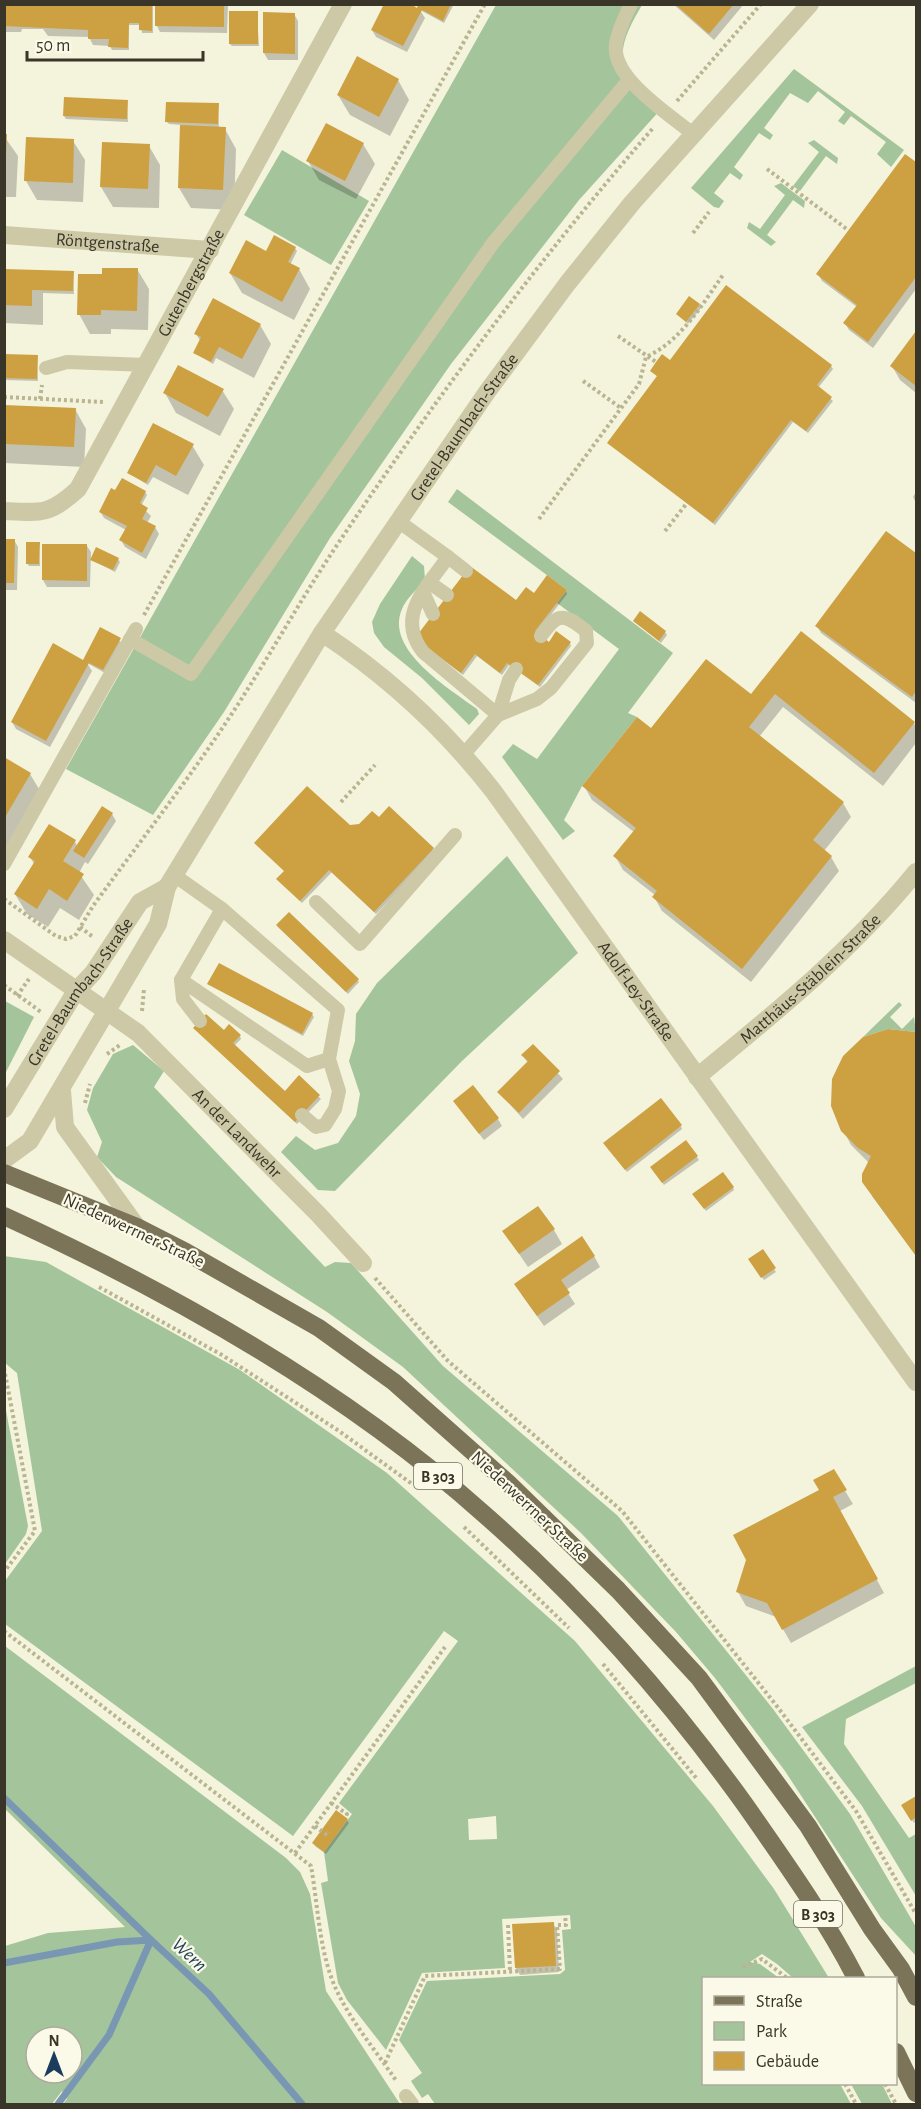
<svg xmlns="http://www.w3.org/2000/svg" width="921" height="2109" font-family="'Alegreya Sans',sans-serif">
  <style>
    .green { fill: #a4c49b; fill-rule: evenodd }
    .shadow { fill: #0003 }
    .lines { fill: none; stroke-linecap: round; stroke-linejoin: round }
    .stream { stroke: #7997b3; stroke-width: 7 }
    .building { fill: #cda041 }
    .path { stroke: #b9b491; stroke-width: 4; stroke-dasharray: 3 3; stroke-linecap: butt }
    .lane { stroke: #cdc9a7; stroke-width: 14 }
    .street { stroke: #cdc9a7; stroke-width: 18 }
    .primary { stroke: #7c7458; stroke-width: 18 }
    .labels { text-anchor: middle; stroke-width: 4.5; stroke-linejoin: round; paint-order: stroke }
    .shield { fill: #fbfae9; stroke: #737062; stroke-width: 1.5 }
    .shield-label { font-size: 16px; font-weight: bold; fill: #393528 }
    .street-label { font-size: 18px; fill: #393528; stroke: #fbfae9 }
    .water-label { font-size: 20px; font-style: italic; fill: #1b3c5d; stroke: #fbfae9 }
  </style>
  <rect width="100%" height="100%" fill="#f4f3dc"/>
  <!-- green -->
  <g class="green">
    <path d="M496,5H642C629,27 613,55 629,80C636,91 653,100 662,108L579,200L451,364L330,538L224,712L153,815L66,769Z"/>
    <polygon points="794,69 904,150 891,167 877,154 886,142 851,116 844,125 838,121 845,112 818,91 808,103 790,93 764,128 773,135 770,140 759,133 734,167 743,175 740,180 730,173 714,193 724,201 719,208 714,207 691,188"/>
    <polygon points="814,140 838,158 837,164 826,156 800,191 793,186 819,152 808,143"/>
    <polygon points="282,150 369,201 331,265 244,215"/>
    <polygon points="781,183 805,201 804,208 793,200 767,235 776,242 771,246 747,228 749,222 760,229 785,195 774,186"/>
    <polygon points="457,489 673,653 628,713 637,717 582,786 564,820 575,831 563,840 502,757 513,744 537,759 619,649 557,603 567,590 448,502"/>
    <path d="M412,556L424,566L425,580C417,589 406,599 402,609C384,650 450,689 477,709L479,714L469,725L422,678L384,647L374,633L372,622L380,604Z"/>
    <polygon points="507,856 578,953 462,1061 335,1191 318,1190 281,1152 296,1136 315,1150 338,1143 356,1116 360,1094 349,1061 355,1041 356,1014 377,983"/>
    <polygon points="5,1001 34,1017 5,1074"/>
    <polygon points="899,1002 902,1005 890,1017 902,1029 914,1017 916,1032 888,1029 863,1037"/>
    <polygon points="133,1045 164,1071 154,1087 325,1267 335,1262 351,1263 443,1366 618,1516 773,1709 850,1814 916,1927 916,1956 881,1918 785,1771 715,1678 676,1632 581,1533 403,1367 327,1312 116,1177 97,1157 102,1142 87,1110 93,1088 113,1054"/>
    <path d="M4,1256L46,1262L240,1370L387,1473L575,1641L713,1806L774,1889L829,1978H793L777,1964L762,1954L750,1962L760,1964L779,1978H704V2084H840L851,2104H435L428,2094L422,2098L411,2081L422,2073L399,2040L427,1981L560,1974L565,1970L562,1930L571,1929L570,1915L502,1919L505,1968L422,1973L386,2050L347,2000L338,1983L321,1883L328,1881L324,1852L352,1814L339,1803L458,1641L444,1631L293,1836L5,1624V1581L42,1531L17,1373L5,1363ZM496,1816L497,1839L469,1840L468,1819Z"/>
    <polygon points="4,1400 28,1526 26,1534 5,1564"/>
    <path d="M5,1646L286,1858L300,1872L310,1894L326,1991L400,2104H63L67,2099L62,2091L52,2104H5V1946L48,1933L125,1927L5,1809ZM36,2037H72V2073H36Z"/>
    <polygon points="916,1666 916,1683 846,1719 844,1744 909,1838 916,1834 916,1896 862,1806 802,1727"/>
    <polygon points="851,2084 882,2084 892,2104 862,2104"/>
  </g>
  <!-- shadow -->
  <g class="shadow">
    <polygon points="4,4 153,4 153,33 142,33 141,25 129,25 129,50 112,50 110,46 93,45 89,37 48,36 43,29 22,29 21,32 4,32"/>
    <polygon points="157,4 228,4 227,33 160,32 157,26"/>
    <polygon points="386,4 407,4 421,11 418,8 420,4 454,4 444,23 420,10 425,18 407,52 376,37 372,30"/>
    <polygon points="673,4 744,4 714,40"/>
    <polygon points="257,13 259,46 232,46 230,44"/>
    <polygon points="294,14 298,21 298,60 268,60 264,53"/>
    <polygon points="398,80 409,100 390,136 350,115 338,95"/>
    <polygon points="127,101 128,122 66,119 64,116"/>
    <polygon points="218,105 219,129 225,129 236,149 234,210 191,208 179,188 182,125 169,124 167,122"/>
    <polygon points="4,136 18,156 16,197 4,197"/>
    <polygon points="73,141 85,160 83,202 37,200 26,181"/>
    <polygon points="363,144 375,164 356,199 319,180 308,161"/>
    <polygon points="149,146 160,165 159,208 113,207 101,187"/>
    <polygon points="905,156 916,164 916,289 873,348 849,330 845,323 857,307 822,281 818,274"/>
    <polygon points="295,248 297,251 290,265 299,269 310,289 294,320 242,293 230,273 267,253"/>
    <polygon points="137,269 149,289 148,330 111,329 111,334 90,334 79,314 103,276"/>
    <polygon points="4,270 73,272 74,294 43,293 43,325 4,323"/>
    <polygon points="726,287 831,366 833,369 818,388 833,401 808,433 793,422 715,525 609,443 658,377 651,371 670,362"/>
    <polygon points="699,305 701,308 688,324 678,314"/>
    <polygon points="260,325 271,344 254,378 216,358 213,364 195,353 201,342 196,334"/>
    <polygon points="916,334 916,393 900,380 892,366"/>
    <polygon points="4,356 37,357 38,381 4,380"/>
    <polygon points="222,390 234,409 220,436 176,413 165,393"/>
    <polygon points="4,406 75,409 86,429 84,467 4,463"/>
    <polygon points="192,445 204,465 188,495 153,477 148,485 128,473"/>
    <polygon points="145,492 147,495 141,506 151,516 147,523 155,527 159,534 146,559 125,547 121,540 126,530 104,518 100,511"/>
    <polygon points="916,492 916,503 913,497"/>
    <polygon points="886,533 916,555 916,703 821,633 817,626"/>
    <polygon points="4,540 14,540 18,547 17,590 4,590"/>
    <polygon points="39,544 40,566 29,566 27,563"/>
    <polygon points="44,545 87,546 91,552 90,587 47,587 43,580"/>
    <polygon points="118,559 120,562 115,572 92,560"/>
    <polygon points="566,591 567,594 536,634 549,644 570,643 571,646 540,687 509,665 502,675 477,656 463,675 418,641 534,595"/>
    <polygon points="635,621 665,632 667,635 661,643"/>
    <polygon points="101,629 121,642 105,673 87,663 92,671 50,747 16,729 12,722 53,645 87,664 85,659"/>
    <polygon points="801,633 914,723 916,728 916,743 883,786 783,707 759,737 843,803 851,817 824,851 831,857 839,871 751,982 662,911 654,897 655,895 623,870 615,856 634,832 592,800 584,786 651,731 751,696"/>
    <polygon points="4,759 30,774 42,794 4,857"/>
    <polygon points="389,808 435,852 376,914 332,872 302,903 280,882 285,872 349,826 360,826 379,819"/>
    <polygon points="112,814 116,821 88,864 85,862 79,873 94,895 79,920 60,908 48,927 27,914 15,894 34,864 30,857 75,842 78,847"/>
    <polygon points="277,926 358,980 359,982 348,994"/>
    <polygon points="209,984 312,1014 314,1017 303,1036"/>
    <polygon points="888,1030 916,1034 916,1256 872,1196 869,1163 851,1145 843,1130"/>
    <polygon points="197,1031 240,1036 241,1039 234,1046 285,1093 299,1077 321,1099 297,1124"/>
    <polygon points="533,1046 563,1079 523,1119 499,1092 528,1063 523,1056"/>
    <polygon points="459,1108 498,1119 502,1126 484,1140"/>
    <polygon points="681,1126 682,1129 627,1172 607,1146"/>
    <polygon points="686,1142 699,1160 664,1185 653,1170"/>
    <polygon points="733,1187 734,1190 706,1211 696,1197"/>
    <polygon points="554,1230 562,1244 528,1267 504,1232"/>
    <polygon points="763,1251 776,1272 764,1280 750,1260"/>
    <polygon points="594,1256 600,1267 566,1290 575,1304 544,1326 522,1295"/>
    <polygon points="833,1471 853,1504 840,1511 884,1593 791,1643 776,1617 746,1606 738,1592 821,1491"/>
    <polygon points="916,1798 916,1821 914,1823 903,1806"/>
    <polygon points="347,1820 349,1823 326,1854 315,1846 314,1843"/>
    <polygon points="553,1924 557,1930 559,1972 520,1975 516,1968"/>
  </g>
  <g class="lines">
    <!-- stream -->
    <g class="stream">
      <polyline points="4,1798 151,1940 109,2035 58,2104"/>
      <polyline points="4,1963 117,1942 151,1940 209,1994 302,2104"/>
    </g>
  </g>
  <!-- building -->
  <g class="building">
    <polygon points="4,4 152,4 152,31 139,30 139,23 129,23 128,48 108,47 109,39 88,39 88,30 4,26"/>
    <polygon points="155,4 224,4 224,27 155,26"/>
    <polygon points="384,4 411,4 417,8 418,4 451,4 443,21 422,10 403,46 371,30"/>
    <polygon points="675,4 734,4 709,34"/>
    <rect x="229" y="11" width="29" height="33"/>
    <polygon points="263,12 295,13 295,54 263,53"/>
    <polygon points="357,56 399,79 379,117 337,95"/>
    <polygon points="64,97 128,100 127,119 63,116"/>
    <polygon points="166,102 219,103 218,124 165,122"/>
    <polygon points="326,123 364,143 345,181 306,161"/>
    <polygon points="180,125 226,127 223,190 178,188"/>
    <polygon points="4,134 7,134 6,156 4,156"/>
    <polygon points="26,137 74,139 73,183 24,181"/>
    <polygon points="102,142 150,144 148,189 100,187"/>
    <polygon points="905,154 916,162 916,277 868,342 843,323 857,305 816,274"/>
    <polygon points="274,235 296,247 288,262 300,268 282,302 229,273 246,240 266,251"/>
    <polygon points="102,268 138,268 137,311 101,310 101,315 77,315 78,274 102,274"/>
    <polygon points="4,269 74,271 73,291 32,290 32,306 4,305"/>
    <polygon points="726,285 832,365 817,385 832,397 806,431 791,420 713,523 607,443 657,376 650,371 656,362 662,354 670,360"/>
    <polygon points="689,296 700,304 686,322 676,314"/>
    <polygon points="213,298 261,324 242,359 219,347 211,362 193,353 201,337 194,334"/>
    <polygon points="916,331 916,386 890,366"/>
    <polygon points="4,354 38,355 37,379 4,378"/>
    <polygon points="178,365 224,389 208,417 163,393"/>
    <polygon points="4,405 76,408 74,447 4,444"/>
    <polygon points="153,423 194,444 176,476 156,465 146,483 127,473"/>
    <polygon points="122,478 146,491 140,503 148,508 142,519 156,526 142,553 119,540 127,526 99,512 111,488 115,490"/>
    <polygon points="886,531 916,553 916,691 912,697 815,626"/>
    <polygon points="4,539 15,539 14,583 4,583"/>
    <polygon points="26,542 40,542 39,564 26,564"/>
    <polygon points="42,544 87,544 87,581 42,580"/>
    <polygon points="96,547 119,558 113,570 90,560"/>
    <polygon points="470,566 516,600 526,587 534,593 547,575 567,590 535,631 549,642 556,631 571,642 538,685 507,663 500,673 475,654 461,673 415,638"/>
    <polygon points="640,611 666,631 659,641 633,621"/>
    <polygon points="100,627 121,638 103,670 89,663 46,741 11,722 53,643 83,660"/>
    <polygon points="801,631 915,722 874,773 775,694 749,727 844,802 813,840 832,856 742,969 652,897 657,891 613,856 636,828 582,786 637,717 651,728 706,659 751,694"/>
    <polygon points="4,757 31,773 4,819"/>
    <polygon points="307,786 350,825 359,824 372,811 379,817 389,806 434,848 374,912 329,870 300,901 276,879 284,871 254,843"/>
    <polygon points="102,806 113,813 84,858 73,851"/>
    <polygon points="49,824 76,840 63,861 84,874 67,901 49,889 37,909 14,894 35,861 28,857"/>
    <polygon points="289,912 359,979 346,992 276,925"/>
    <polygon points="219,963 313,1013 302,1034 207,984"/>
    <polygon points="206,1014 224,1030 229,1024 241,1035 233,1043 285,1091 299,1075 320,1095 295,1122 193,1028"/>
    <polygon points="888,1029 916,1032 916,1256 862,1182 862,1174 871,1156 858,1148 841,1131 831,1106 832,1079 843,1056 863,1037"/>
    <polygon points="533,1044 560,1071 519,1113 497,1092 528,1061 521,1055"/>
    <polygon points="473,1085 499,1118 479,1134 453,1101"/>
    <polygon points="661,1098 682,1125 625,1170 603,1143"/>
    <polygon points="686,1140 698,1156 662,1183 650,1167"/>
    <polygon points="723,1172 734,1187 704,1209 692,1194"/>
    <polygon points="538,1206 555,1229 519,1254 502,1231"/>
    <polygon points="582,1236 595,1256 561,1280 570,1293 537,1316 514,1284"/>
    <polygon points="763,1249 776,1268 761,1278 748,1259"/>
    <polygon points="834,1469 847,1490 833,1497 878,1579 782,1630 767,1603 736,1592 746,1560 733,1535 819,1490 813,1480"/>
    <polygon points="916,1796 916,1817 911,1821 901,1805"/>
    <polygon points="336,1810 348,1819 324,1852 312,1843"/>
    <polygon points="554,1922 556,1966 515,1968 512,1924"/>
  </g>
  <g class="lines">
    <!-- path -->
    <g class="path">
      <polyline points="677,101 761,4"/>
      <polyline points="767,169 848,230"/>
      <polyline points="693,233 709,212"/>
      <polyline points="618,336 656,362"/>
      <polyline points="583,381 621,408"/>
      <polyline points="4,397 103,402"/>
      <polyline points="40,399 42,385"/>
      <path d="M539,519L639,384L646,357C681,341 701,306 723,275"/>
      <polyline points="665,531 687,503"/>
      <polyline points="144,615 485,4"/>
      <polyline points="341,802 375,765"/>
      <path d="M4,899L56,936L66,939L75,936L93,906C138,844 186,783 229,718C267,661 300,600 339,542C436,398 540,258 654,127"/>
      <polyline points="80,927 93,937"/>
      <polyline points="4,985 41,1012"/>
      <polyline points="17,996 29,979"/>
      <polyline points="142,1011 144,989"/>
      <polyline points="107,1054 120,1045"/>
      <polyline points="85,1103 90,1084"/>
      <polyline points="375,1278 448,1361 622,1511 776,1705 856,1811 916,1914"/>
      <polyline points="99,1287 222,1355 339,1431 412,1484"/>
      <polyline points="4,1368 35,1531 4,1572"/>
      <polyline points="464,1527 569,1628"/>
      <path d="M4,1631L311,1866C318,1905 319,1952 336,1989C351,2022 377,2052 397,2082"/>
      <polyline points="603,1664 697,1779"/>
      <polyline points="331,1803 347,1814 345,1816"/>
      <polyline points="315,1826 327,1835 329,1832"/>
      <polyline points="295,1853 445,1647"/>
      <polyline points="508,1925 510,1971"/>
      <polyline points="743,1967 762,1959 787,1978"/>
      <polyline points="385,2063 425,1976 560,1969 557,1925 566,1925 565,1915"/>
      <polyline points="845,2084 856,2104"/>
      <polyline points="885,2084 896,2104"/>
    </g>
    <!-- lane -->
    <g class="lane">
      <path d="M631,4C625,17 618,30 616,44C611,78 669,114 693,134"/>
      <polyline points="46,368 67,362 147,365"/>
      <path d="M398,521L448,557C427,587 395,616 423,652L498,715L464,754"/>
      <polyline points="448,557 466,571"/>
      <polyline points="430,583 447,595"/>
      <polyline points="423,592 433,614"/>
      <polyline points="130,639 191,674 493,243 629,80"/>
      <path d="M516,669L509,680L498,715L537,699L551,688L587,643L586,631C564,613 558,612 541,636"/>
      <polyline points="4,864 136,629"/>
      <polyline points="174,875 222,909 338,1010 329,1059 339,1091 335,1109 325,1125 316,1127 302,1115"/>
      <polyline points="316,902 360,944 455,835"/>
      <polyline points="181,980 307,1066 329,1059"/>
      <polyline points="200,1021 183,999 181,980 222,909"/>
      <polyline points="406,2096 412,2104"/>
    </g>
    <!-- street -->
    <g class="street">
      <path id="s1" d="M4,235L210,250"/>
      <path id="s2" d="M4,511C41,513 50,515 78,489L343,4"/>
      <path id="s3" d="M322,633C389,677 445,729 494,792L916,1382"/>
      <path id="s4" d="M4,940L138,1033L318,1214L363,1263"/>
      <path id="s5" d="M697,1077C774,1014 853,950 916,872"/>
      <polyline points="62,1091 65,1127 137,1227"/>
      <path id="s6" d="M4,1109L76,991L93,973L140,902L167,887"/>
      <path id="s7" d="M4,1160L30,1141L158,924L167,887L322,633L487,392L567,284L632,203L810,4"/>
    </g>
    <!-- primary -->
    <g class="primary">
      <polyline points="4,1173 137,1227 186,1252 319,1328 394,1382 508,1483 618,1590 699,1678 808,1826 872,1929 901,1969 916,1997"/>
      <path d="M4,1216C173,1293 346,1391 485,1515C583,1601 670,1700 746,1806C785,1862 825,1918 856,1978"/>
      <polyline points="896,2052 916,2093"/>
    </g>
  </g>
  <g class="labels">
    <!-- shield labels -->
    <g class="shield">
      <rect x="414" y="1463" width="48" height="26" rx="4.5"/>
      <rect x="794" y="1901" width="48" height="26" rx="4.5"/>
    </g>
    <g class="shield-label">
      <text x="438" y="1482">B 303</text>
      <text x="818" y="1920">B 303</text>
    </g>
    <!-- street labels -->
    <g class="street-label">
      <text dy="6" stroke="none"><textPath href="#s1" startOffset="104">Röntgenstraße</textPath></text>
      <text dy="6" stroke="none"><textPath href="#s2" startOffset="316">Gutenbergstraße</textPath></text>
      <text dy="6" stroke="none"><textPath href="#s7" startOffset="870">Gretel-Baumbach-Straße</textPath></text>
      <text dy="6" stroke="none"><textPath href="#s5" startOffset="150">Matthäus-Stäblein-Straße</textPath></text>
      <text dy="6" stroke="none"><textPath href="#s3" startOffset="480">Adolf-Ley-Straße</textPath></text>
      <text dy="6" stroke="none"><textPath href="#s6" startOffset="140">Gretel-Baumbach-Straße</textPath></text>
      <text dy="6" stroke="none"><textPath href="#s4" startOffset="304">An der Landwehr</textPath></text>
      <text transform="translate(134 1230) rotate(25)" y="6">Niederwerrner Straße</text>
      <text transform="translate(530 1506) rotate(43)" y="6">Niederwerrner Straße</text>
    </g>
    <!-- water labels -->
    <g class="water-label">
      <text transform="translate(190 1954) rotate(43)" y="7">Wern</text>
    </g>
  </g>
  <!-- border -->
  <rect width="921" height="2109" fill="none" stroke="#393528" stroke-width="12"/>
  <!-- legend -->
  <rect x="702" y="1977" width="195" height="108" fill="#fbfae9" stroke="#adab9c" stroke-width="1.5"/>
  <rect x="714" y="1996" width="30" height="9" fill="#7c7458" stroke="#adab9c" stroke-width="1.5"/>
  <text x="756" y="2007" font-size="18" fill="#393528">Straße</text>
  <rect x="714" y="2022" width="30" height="18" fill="#a4c49b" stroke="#adab9c" stroke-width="1.5"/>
  <text x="756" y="2037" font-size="18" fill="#393528">Park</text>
  <rect x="714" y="2052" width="30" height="18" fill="#cda041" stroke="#adab9c" stroke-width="1.5"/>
  <text x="756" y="2067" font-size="18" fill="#393528">Gebäude</text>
  <!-- north arrow -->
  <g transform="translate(54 2055)"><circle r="28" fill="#fbfae9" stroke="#adab9c" stroke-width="1.5"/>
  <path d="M0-4.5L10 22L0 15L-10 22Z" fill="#1b3c5d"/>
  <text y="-9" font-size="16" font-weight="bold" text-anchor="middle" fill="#393528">N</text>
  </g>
  <!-- scale -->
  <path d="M27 51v9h176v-9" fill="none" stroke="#393528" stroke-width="3"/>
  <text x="36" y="51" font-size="18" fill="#393528" stroke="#fbfae9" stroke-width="4.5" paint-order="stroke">50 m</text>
</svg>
